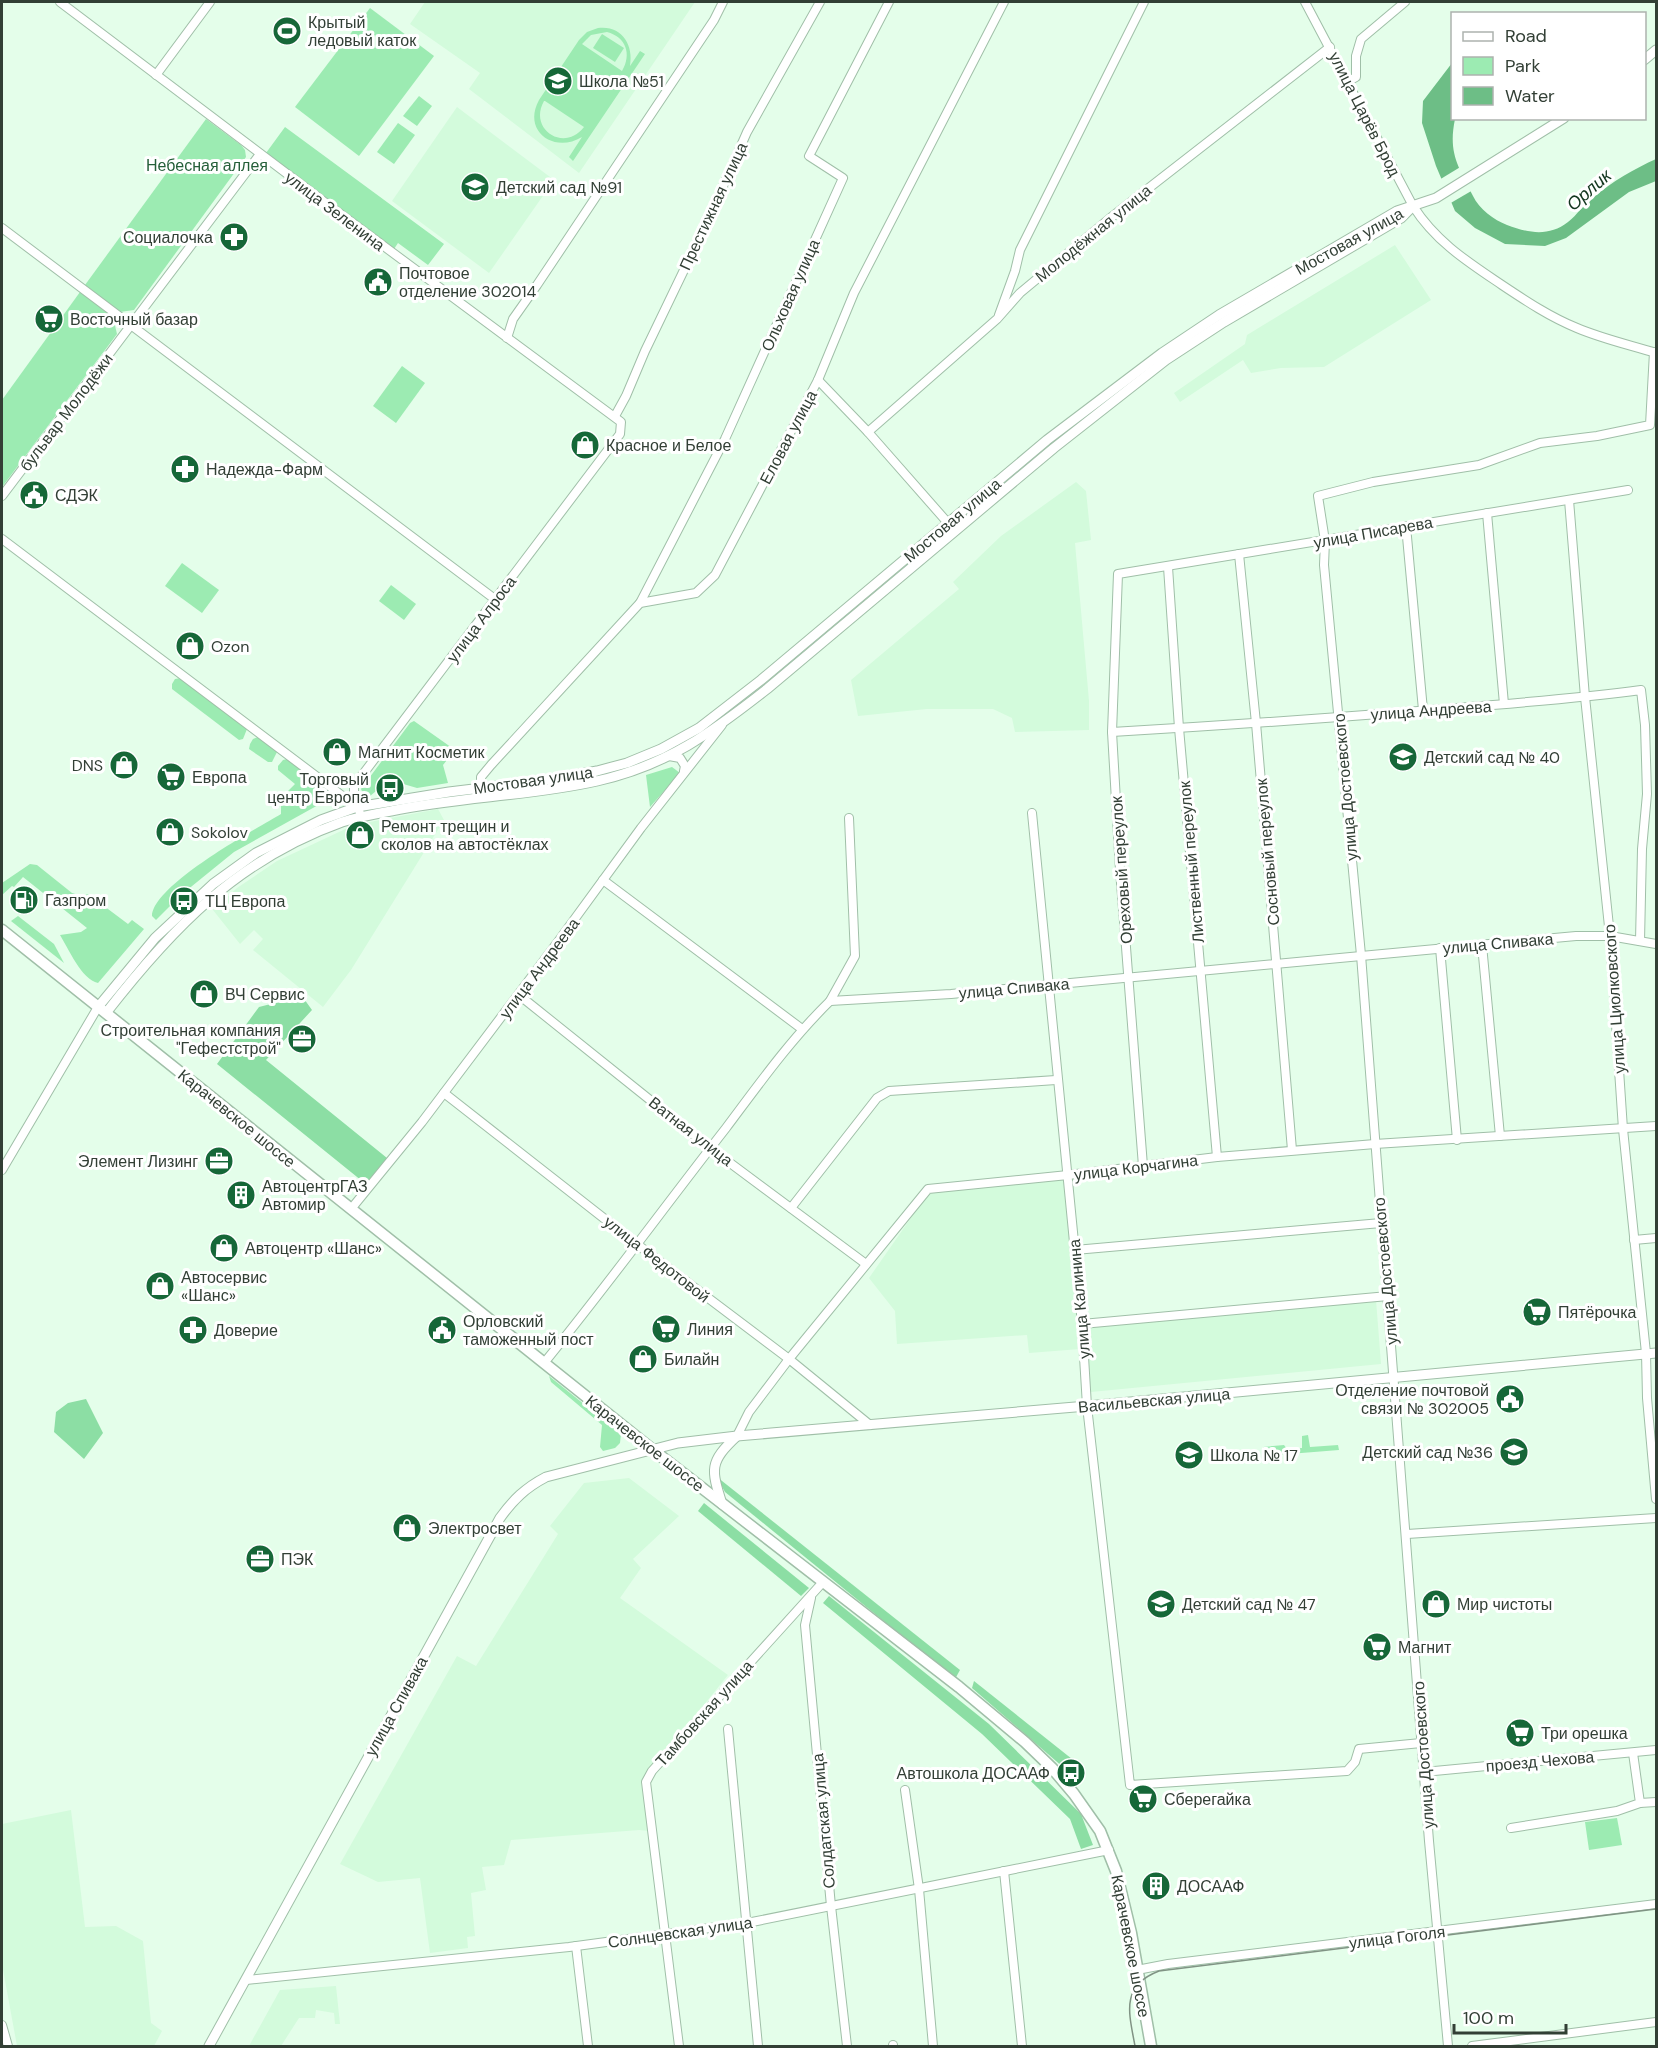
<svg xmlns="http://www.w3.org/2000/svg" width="1658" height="2048" font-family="'DM Sans',sans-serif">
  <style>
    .built { fill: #d3fbdc }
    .green { fill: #9cebb2; fill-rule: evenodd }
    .forest { fill: #8cdea4 }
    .water { fill: #6dbe86 }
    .pier { fill: #e4feea }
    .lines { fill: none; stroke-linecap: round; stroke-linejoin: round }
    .minor-casing { stroke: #a0bfa8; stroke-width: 10 }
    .major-casing { stroke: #a0bfa8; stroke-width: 11 }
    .highway-casing { stroke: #a0bfa8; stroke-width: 13 }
    .minor { stroke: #fff; stroke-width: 8 }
    .major { stroke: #fff; stroke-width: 9 }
    .highway { stroke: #fff; stroke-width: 10 }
    .tram { stroke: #809384; stroke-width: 1.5 }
    .labels { text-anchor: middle; stroke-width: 6; stroke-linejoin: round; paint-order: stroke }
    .poi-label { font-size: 16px; fill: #323f35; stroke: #fff; text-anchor: start }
    .street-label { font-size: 16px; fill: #323f35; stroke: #fff }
    .park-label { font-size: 16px; fill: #255f39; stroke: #fff }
    .water-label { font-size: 18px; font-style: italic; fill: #13361f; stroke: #fff }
  </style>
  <rect width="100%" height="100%" fill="#e4feea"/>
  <!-- built -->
  <g class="built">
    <polygon points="425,2 695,2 579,173 469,89 480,73 410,24"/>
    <polygon points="457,107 554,180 489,273 392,201"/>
    <polygon points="1395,245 1431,300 1324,367 1281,368 1251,373 1243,360 1180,402 1174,393 1245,344 1247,335"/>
    <polygon points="1076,482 1086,491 1091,540 1075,543 1089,701 1089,730 1015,732 1012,718 993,709 927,709 858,716 851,680 959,589 953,582 1001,536"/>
    <polygon points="438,809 444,820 351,970 323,1007 253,950 263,939 254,930 240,944 213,910 237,888 277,861 354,825"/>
    <polygon points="1066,1178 1080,1349 1029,1353 1027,1335 897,1344 895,1311 869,1278 929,1192"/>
    <polygon points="1376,1300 1381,1364 1091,1392 1084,1327"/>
    <polygon points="629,1478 679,1516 633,1559 641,1568 620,1598 728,1675 641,1783 649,1831 639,1830 511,1840 504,1865 482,1867 486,1890 471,1893 475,1936 467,1937 468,1948 430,1953 420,1878 378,1882 340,1864 457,1656 476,1666 558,1534 550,1526 584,1483"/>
    <polygon points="71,1810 85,1927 116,1926 143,1941 151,2023 162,2031 154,2046 17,2046 2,1964 2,1824"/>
    <polygon points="336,1986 340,2024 335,2024 334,2013 316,2010 315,2018 299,2018 281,2046 249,2046 280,1990"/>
  </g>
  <!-- green -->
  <g class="green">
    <polygon points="370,8 434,56 359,156 295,107"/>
    <path d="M598,28C621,25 634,44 630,66L640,51L645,54L573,161L569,157L582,137C554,154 522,131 539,100L579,40L587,32ZM607,32C626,37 632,54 622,71L582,44L591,35ZM544,101H545L584,127C564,153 528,129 544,101Z"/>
    <polygon points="602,34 624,48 615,62 593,48"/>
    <polygon points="419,96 432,106 417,126 403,116"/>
    <polygon points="206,119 241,145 245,150 246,157 134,310 120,312 85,285"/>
    <polygon points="398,123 415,135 394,164 377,152"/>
    <polygon points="285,127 444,244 428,265 398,243 394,249 266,153"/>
    <polygon points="80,292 113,317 117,334 2,487 2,400"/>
    <polygon points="402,366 425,383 396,423 373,406"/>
    <polygon points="182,563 219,590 202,613 165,586"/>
    <polygon points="391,585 416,604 404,620 379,601"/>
    <polygon points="181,678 247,729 243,739 239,740 172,689 172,684 175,679"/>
    <polygon points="414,721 455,750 443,765 448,783 417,788 400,783 381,787 370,796 364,796 361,789 410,723"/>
    <polygon points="258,737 277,752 272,762 268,762 249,749 250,744 253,739"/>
    <path d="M287,759L326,788L329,799L234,852L181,895L156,920L152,916C153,885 254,830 281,814V798L295,784L278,770V766L283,760Z"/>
    <polygon points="672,767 680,773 650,807 646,775"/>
    <path d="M30,864L37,865L72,893L82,896L88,894L128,924L132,920L144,929L98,983C82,980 68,948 60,935L81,932L87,928L23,877L14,887L12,886L2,895V883Z"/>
    <polygon points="18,916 54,944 64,963 11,921"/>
    <polygon points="549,1376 621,1434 620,1443 615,1448 603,1451 600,1447 602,1425 551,1382"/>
    <polygon points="1308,1435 1310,1447 1338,1445 1339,1450 1264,1456 1263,1447 1284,1445 1287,1449 1302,1448 1302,1436"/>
    <polygon points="1617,1818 1622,1845 1589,1850 1585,1822"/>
  </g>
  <!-- forest -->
  <g class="forest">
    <polygon points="302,996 312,1010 266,1060 387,1158 367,1185 217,1064 259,1007"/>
    <polygon points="86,1399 103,1433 84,1459 54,1432 56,1412 68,1403"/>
    <polygon points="717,1477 960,1670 955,1679 725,1492"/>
    <polygon points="704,1503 809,1588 801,1596 698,1511"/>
    <polygon points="829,1596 989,1724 1081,1814 1093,1845 1081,1849 1070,1819 982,1734 823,1603"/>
    <polygon points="974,1681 1072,1759 1064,1768 972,1688"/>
  </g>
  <!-- water -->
  <path class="water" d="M1452,63V118L1455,119C1448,153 1458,166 1473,196C1479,209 1494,220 1507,225C1528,233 1549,237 1568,222C1577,215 1584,204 1594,197C1613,181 1634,169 1656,159V181L1629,192L1566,238L1545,246L1505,244L1475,228L1455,211L1436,166L1422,123L1423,101Z"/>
  <!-- pier -->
  <polygon class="pier" points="1462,166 1473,190 1449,204 1439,180"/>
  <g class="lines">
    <!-- minor casing -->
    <g class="minor-casing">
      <g id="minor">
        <polyline points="60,2 323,201 621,422 620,434 354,786 354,793 361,817"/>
        <path d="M1305,2L1413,206C1436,242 1468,262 1502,285C1526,301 1550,317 1577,328C1603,339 1630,345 1656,353"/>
        <polyline points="156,75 210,2"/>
        <polyline points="1349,81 1356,77 1356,56 1361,39 1405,2"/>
        <polyline points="2,228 496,600"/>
        <polyline points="999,315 1015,271 1020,250 1144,2"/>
        <polyline points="507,338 513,319 537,285 714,20 723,2"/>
        <polyline points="818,380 868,432 955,531"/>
        <polyline points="615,416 626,396 645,351 710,216 747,132 820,2"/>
        <polyline points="868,432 997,319 1020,293 1109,219 1330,47"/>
        <polyline points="2,496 260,154"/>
        <polyline points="1569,500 1585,697 1610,936 1623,1129 1646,1353 1647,1398 1656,1499"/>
        <polyline points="1487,513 1504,704"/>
        <polyline points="1406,526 1423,710"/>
        <polyline points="2,539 357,807"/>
        <polyline points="1239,554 1256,723 1292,1150"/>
        <polyline points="1168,567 1179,728 1217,1157"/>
        <polyline points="640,603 725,439 843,178 809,156 889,2"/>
        <path d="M1112,732C1214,726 1316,719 1418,711C1492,705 1567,700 1641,690L1645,725L1647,794L1642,849L1640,941"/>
        <polyline points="669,756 680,758 685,766 684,771"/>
        <polyline points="481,788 481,777 491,765 640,603 696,593 715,575 818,380 854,293 1004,2"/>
        <polyline points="1032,813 1082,1324 1087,1406 1130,1785 1347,1771 1355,1762 1359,1749 1421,1743"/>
        <polyline points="603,880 802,1029"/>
        <polyline points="1482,945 1500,1136"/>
        <polyline points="1440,948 1457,1140"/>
        <polyline points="519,995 710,1148 866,1264"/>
        <polyline points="830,1001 855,956 849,818"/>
        <polyline points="444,1093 638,1245 789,1359 870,1425"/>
        <polyline points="1143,1166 1120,870 1112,732 1118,574 1628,490"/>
        <polyline points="2,1170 98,1007"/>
        <polyline points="791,1208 877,1098 889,1091 1056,1080"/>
        <polyline points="351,1209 422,1122 560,939 641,828 722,725"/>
        <polyline points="1634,1240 1656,1238"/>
        <polyline points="1075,1250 1381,1223"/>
        <polyline points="1082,1324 1388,1296"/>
        <path d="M544,1363C607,1286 665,1206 726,1128C759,1084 791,1039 830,1001L951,994L1576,936H1610L1656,944"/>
        <polyline points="737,1436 749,1412 789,1359 928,1189 1068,1175 1217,1157 1375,1144 1656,1126"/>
        <polyline points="1407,1534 1656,1518"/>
        <polyline points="811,1598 805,1625 831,1906 847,2046"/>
        <polyline points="728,1729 758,2046"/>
        <polyline points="1424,1772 1656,1750"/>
        <polyline points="905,1790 919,1889 933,2046"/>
        <polyline points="1640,1803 1656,1802"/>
        <polyline points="1511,1828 1617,1811 1640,1803 1633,1753"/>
        <polyline points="1004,1871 1022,2046"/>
        <polyline points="576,1946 588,2046"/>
        <polyline points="1137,1970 1168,1964 1656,1904"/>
        <polyline points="246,1980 569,1947 747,1923 1109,1850"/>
        <polyline points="2,2025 8,2046"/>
        <polyline points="893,2045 893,2046"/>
        <polyline points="679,2046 646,1782 652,1771 823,1582"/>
        <polyline points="1448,2046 1429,1841 1361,955 1324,565 1325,541 1318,496 1373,482 1479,465 1540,443 1597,436 1650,425 1654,352"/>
        <polyline points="1472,2046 1656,2022"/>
      </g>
    </g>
    <!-- major casing -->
    <g class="major-casing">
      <g id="major">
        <polyline points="1644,60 1656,50"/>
        <polyline points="98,1007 155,938 213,884 256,853 321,820 357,807 449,792 554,779 597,771 627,763 661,749 699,728 761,680 1047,440 1162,353 1219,315 1397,211 1436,198 1564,118"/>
        <path d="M106,1013C172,928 238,859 342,822C358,817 374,814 391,811C459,797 529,796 597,781C668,765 711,733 767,689L1054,448L1166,360L1224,322L1401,218L1413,206"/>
        <path d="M722,1504C711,1469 709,1462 737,1436"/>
        <path d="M209,2046L500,1518C513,1500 525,1488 546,1477L678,1443L737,1436L1087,1406L1656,1353"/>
      </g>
    </g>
    <!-- highway casing -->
    <g class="highway-casing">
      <polyline id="highway" points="2,930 653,1450 959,1687 1025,1742 1052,1768 1074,1794 1100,1831 1116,1871 1131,1933 1151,2046"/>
    </g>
    <!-- minor -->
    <use href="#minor" class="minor"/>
    <!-- major -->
    <use href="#major" class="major"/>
    <!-- highway -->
    <use href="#highway" class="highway"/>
    <!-- tram -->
    <path class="tram" d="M1135,2046C1129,2013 1120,1986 1159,1971L1656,1909"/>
  </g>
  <!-- icons -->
  <defs>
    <g id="stadium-disc" transform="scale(1.5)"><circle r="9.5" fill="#166738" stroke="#fff"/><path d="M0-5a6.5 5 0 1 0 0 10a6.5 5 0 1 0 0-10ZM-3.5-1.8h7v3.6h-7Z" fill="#fff"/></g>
    <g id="school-disc" transform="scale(1.5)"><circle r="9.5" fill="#166738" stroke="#fff"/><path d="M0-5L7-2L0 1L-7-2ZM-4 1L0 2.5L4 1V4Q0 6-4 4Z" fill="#fff"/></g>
    <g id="pharmacy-disc" transform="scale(1.5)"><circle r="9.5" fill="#166738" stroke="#fff"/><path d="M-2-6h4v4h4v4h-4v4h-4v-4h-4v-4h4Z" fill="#fff"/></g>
    <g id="civic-disc" transform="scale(1.5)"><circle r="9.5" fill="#166738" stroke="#fff"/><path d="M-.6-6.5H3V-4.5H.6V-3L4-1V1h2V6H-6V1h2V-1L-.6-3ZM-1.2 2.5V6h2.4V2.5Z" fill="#fff"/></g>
    <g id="supermarket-disc" transform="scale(1.5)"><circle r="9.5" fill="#166738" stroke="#fff"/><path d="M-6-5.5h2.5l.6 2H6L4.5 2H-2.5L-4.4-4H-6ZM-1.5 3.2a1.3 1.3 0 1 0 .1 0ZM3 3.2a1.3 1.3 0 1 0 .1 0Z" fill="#fff"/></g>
    <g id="shop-disc" transform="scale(1.5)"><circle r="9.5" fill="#166738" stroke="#fff"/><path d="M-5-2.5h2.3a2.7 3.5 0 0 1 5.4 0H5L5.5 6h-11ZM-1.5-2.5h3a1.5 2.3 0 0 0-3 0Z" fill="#fff"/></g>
    <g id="bus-disc" transform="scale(1.5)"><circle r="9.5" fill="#166738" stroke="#fff"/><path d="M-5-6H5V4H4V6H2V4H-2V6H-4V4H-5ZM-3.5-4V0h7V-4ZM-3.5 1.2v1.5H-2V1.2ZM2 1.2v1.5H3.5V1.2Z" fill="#fff"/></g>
    <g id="fuel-disc" transform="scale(1.5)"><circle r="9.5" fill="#166738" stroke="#fff"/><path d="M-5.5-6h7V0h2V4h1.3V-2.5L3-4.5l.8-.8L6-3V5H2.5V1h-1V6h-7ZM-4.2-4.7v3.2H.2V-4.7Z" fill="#fff"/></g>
    <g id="office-disc" transform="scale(1.5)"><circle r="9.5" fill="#166738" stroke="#fff"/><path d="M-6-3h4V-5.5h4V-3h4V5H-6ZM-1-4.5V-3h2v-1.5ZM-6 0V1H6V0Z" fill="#fff"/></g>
    <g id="building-disc" transform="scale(1.5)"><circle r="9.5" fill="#166738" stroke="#fff"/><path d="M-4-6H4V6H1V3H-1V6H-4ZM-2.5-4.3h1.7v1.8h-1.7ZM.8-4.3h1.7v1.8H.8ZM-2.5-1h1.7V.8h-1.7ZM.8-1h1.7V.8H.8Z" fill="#fff"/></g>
  </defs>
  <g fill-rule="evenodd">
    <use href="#stadium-disc" x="287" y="31"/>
    <use href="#school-disc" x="558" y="81"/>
    <use href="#school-disc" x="475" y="187"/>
    <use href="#pharmacy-disc" x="234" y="237"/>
    <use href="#civic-disc" x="378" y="282"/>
    <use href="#supermarket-disc" x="49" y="319"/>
    <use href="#shop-disc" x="585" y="445"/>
    <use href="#pharmacy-disc" x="185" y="469"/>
    <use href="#civic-disc" x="34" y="495"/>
    <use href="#shop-disc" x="190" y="646"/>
    <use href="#shop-disc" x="337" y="752"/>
    <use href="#school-disc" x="1403" y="757"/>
    <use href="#shop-disc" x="124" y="765"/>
    <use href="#supermarket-disc" x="171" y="777"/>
    <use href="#bus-disc" x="390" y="788"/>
    <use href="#shop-disc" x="170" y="832"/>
    <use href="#shop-disc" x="360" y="835"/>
    <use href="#fuel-disc" x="24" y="900"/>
    <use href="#bus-disc" x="184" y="901"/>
    <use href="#shop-disc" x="204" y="994"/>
    <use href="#office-disc" x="302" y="1039"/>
    <use href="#office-disc" x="219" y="1161"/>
    <use href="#building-disc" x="241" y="1195"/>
    <use href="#shop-disc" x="224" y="1248"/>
    <use href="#shop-disc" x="160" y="1286"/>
    <use href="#supermarket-disc" x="1537" y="1312"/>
    <use href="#supermarket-disc" x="666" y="1329"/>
    <use href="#pharmacy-disc" x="193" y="1330"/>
    <use href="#civic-disc" x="442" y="1330"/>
    <use href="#shop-disc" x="643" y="1359"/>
    <use href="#civic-disc" x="1510" y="1399"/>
    <use href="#school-disc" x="1514" y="1452"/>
    <use href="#school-disc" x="1189" y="1455"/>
    <use href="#shop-disc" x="407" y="1528"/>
    <use href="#office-disc" x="260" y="1559"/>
    <use href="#school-disc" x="1161" y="1604"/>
    <use href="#shop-disc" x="1436" y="1604"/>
    <use href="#supermarket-disc" x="1377" y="1647"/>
    <use href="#supermarket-disc" x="1520" y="1733"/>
    <use href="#bus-disc" x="1071" y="1773"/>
    <use href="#supermarket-disc" x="1143" y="1799"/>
    <use href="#building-disc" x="1156" y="1886"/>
  </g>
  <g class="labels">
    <!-- poi labels -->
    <g class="poi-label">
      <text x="308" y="28">Крытый<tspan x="308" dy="18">ледовый каток</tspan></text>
      <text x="579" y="87">Школа №51</text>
      <text x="496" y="193">Детский сад №91</text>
      <text x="213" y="243" text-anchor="end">Социалочка</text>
      <text x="399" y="279">Почтовое<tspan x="399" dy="18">отделение 302014</tspan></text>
      <text x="70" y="325">Восточный базар</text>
      <text x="606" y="451">Красное и Белое</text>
      <text x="206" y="475">Надежда-Фарм</text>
      <text x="55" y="501">СДЭК</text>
      <text x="211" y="652">Ozon</text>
      <text x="358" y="758">Магнит Косметик</text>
      <text x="1424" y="763">Детский сад № 40</text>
      <text x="103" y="771" text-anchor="end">DNS</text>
      <text x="192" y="783">Европа</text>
      <text x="369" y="785" text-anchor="end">Торговый<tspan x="369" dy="18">центр Европа</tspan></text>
      <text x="381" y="832">Ремонт трещин и<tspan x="381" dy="18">сколов на автостёклах</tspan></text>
      <text x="191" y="838">Sokolov</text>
      <text x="45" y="906">Газпром</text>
      <text x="205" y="907">ТЦ Европа</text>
      <text x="225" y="1000">ВЧ Сервис</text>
      <text x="281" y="1036" text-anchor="end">Строительная компания<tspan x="281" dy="18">"Гефестстрой"</tspan></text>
      <text x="198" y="1167" text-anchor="end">Элемент Лизинг</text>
      <text x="262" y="1192">АвтоцентрГАЗ<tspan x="262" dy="18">Автомир</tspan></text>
      <text x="245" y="1254">Автоцентр «Шанс»</text>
      <text x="181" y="1283">Автосервис<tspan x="181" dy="18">«Шанс»</tspan></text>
      <text x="1558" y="1318">Пятёрочка</text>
      <text x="463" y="1327">Орловский<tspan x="463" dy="18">таможенный пост</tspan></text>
      <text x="687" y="1335">Линия</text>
      <text x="214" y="1336">Доверие</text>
      <text x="664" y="1365">Билайн</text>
      <text x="1489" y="1396" text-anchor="end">Отделение почтовой<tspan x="1489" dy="18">связи № 302005</tspan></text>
      <text x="1493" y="1458" text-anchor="end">Детский сад №36</text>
      <text x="1210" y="1461">Школа № 17</text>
      <text x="428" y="1534">Электросвет</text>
      <text x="281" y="1565">ПЭК</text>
      <text x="1182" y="1610">Детский сад № 47</text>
      <text x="1457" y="1610">Мир чистоты</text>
      <text x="1398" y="1653">Магнит</text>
      <text x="1541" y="1739">Три орешка</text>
      <text x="1050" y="1779" text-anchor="end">Автошкола ДОСААФ</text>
      <text x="1164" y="1805">Сберегайка</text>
      <text x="1177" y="1892">ДОСААФ</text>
    </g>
    <!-- street labels -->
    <g class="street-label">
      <text transform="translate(1365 114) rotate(63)" y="6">улица Царёв Брод</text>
      <text transform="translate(713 206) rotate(-65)" y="6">Престижная улица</text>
      <text transform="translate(335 211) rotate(37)" y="6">улица Зеленина</text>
      <text transform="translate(1093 233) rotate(-39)" y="6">Молодёжная улица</text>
      <text transform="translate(1349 241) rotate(-29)" y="6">Мостовая улица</text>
      <text transform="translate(790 295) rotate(-66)" y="6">Ольховая улица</text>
      <text transform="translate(66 412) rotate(-53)" y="6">бульвар Молодёжи</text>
      <text transform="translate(788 437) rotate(-62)" y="6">Еловая улица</text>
      <text transform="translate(952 520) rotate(-40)" y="6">Мостовая улица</text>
      <text transform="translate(1373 532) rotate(-10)" y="6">улица Писарева</text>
      <text transform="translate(481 619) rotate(-53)" y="6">улица Алроса</text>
      <text transform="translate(1431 710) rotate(-4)" y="6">улица Андреева</text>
      <text transform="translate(533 780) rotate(-8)" y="6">Мостовая улица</text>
      <text transform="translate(1345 787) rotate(-95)" y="6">улица Достоевского</text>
      <text transform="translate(1267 852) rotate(-95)" y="6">Сосновый переулок</text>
      <text transform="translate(1191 862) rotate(-95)" y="6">Лиственный переулок</text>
      <text transform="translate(1121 870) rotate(-94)" y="6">Ореховый переулок</text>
      <text transform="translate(1498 943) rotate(-5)" y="6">улица Спивака</text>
      <text transform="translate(539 968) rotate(-53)" y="6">улица Андреева</text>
      <text transform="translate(1014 988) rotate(-5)" y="6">улица Спивака</text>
      <text transform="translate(1614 999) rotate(-94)" y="6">улица Циолковского</text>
      <text transform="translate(237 1118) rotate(39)" y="6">Карачевское шоссе</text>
      <text transform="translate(691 1131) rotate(38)" y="6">Ватная улица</text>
      <text transform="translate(1136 1167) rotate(-7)" y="6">улица Корчагина</text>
      <text transform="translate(657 1259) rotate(38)" y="6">улица Федотовой</text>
      <text transform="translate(1385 1271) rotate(-95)" y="6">улица Достоевского</text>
      <text transform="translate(1079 1299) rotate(-95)" y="6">улица Калинина</text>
      <text transform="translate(1154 1400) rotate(-5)" y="6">Васильевская улица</text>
      <text transform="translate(645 1443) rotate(38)" y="6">Карачевское шоссе</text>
      <text transform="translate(396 1706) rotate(-61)" y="6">улица Спивака</text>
      <text transform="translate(704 1713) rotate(-48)" y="6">Тамбовская улица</text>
      <text transform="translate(1423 1755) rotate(-94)" y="6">улица Достоевского</text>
      <text transform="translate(1540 1761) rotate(-5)" y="6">проезд Чехова</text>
      <text transform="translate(823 1821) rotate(-95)" y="6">Солдатская улица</text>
      <text transform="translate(680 1932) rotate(-8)" y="6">Солнцевская улица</text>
      <text transform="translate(1397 1937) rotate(-7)" y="6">улица Гоголя</text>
      <text transform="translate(1131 1946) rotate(79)" y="6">Карачевское шоссе</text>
    </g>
    <!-- park labels -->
    <g class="park-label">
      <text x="207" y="171">Небесная аллея</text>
    </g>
    <!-- water labels -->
    <g class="water-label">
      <text transform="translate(1589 190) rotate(-41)" y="6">Орлик</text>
    </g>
  </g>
  <!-- border -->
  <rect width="1658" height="2048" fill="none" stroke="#323f35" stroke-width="6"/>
  <!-- legend -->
  <rect x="1451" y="12" width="195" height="108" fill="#ffffff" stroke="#adb2ae" stroke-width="1.5"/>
  <rect x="1463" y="32" width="30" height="9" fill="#ffffff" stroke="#adb2ae" stroke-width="1.5"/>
  <text x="1505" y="42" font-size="18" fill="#323f35">Road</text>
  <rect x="1463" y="57" width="30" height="18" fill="#9cebb2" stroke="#adb2ae" stroke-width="1.5"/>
  <text x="1505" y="72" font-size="18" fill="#323f35">Park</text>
  <rect x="1463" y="87" width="30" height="18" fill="#6dbe86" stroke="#adb2ae" stroke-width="1.5"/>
  <text x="1505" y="102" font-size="18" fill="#323f35">Water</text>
  <!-- scale -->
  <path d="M1454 2024v9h112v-9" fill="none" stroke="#323f35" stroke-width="3"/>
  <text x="1463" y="2024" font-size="18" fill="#323f35" stroke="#ffffff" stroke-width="4.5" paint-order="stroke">100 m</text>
</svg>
